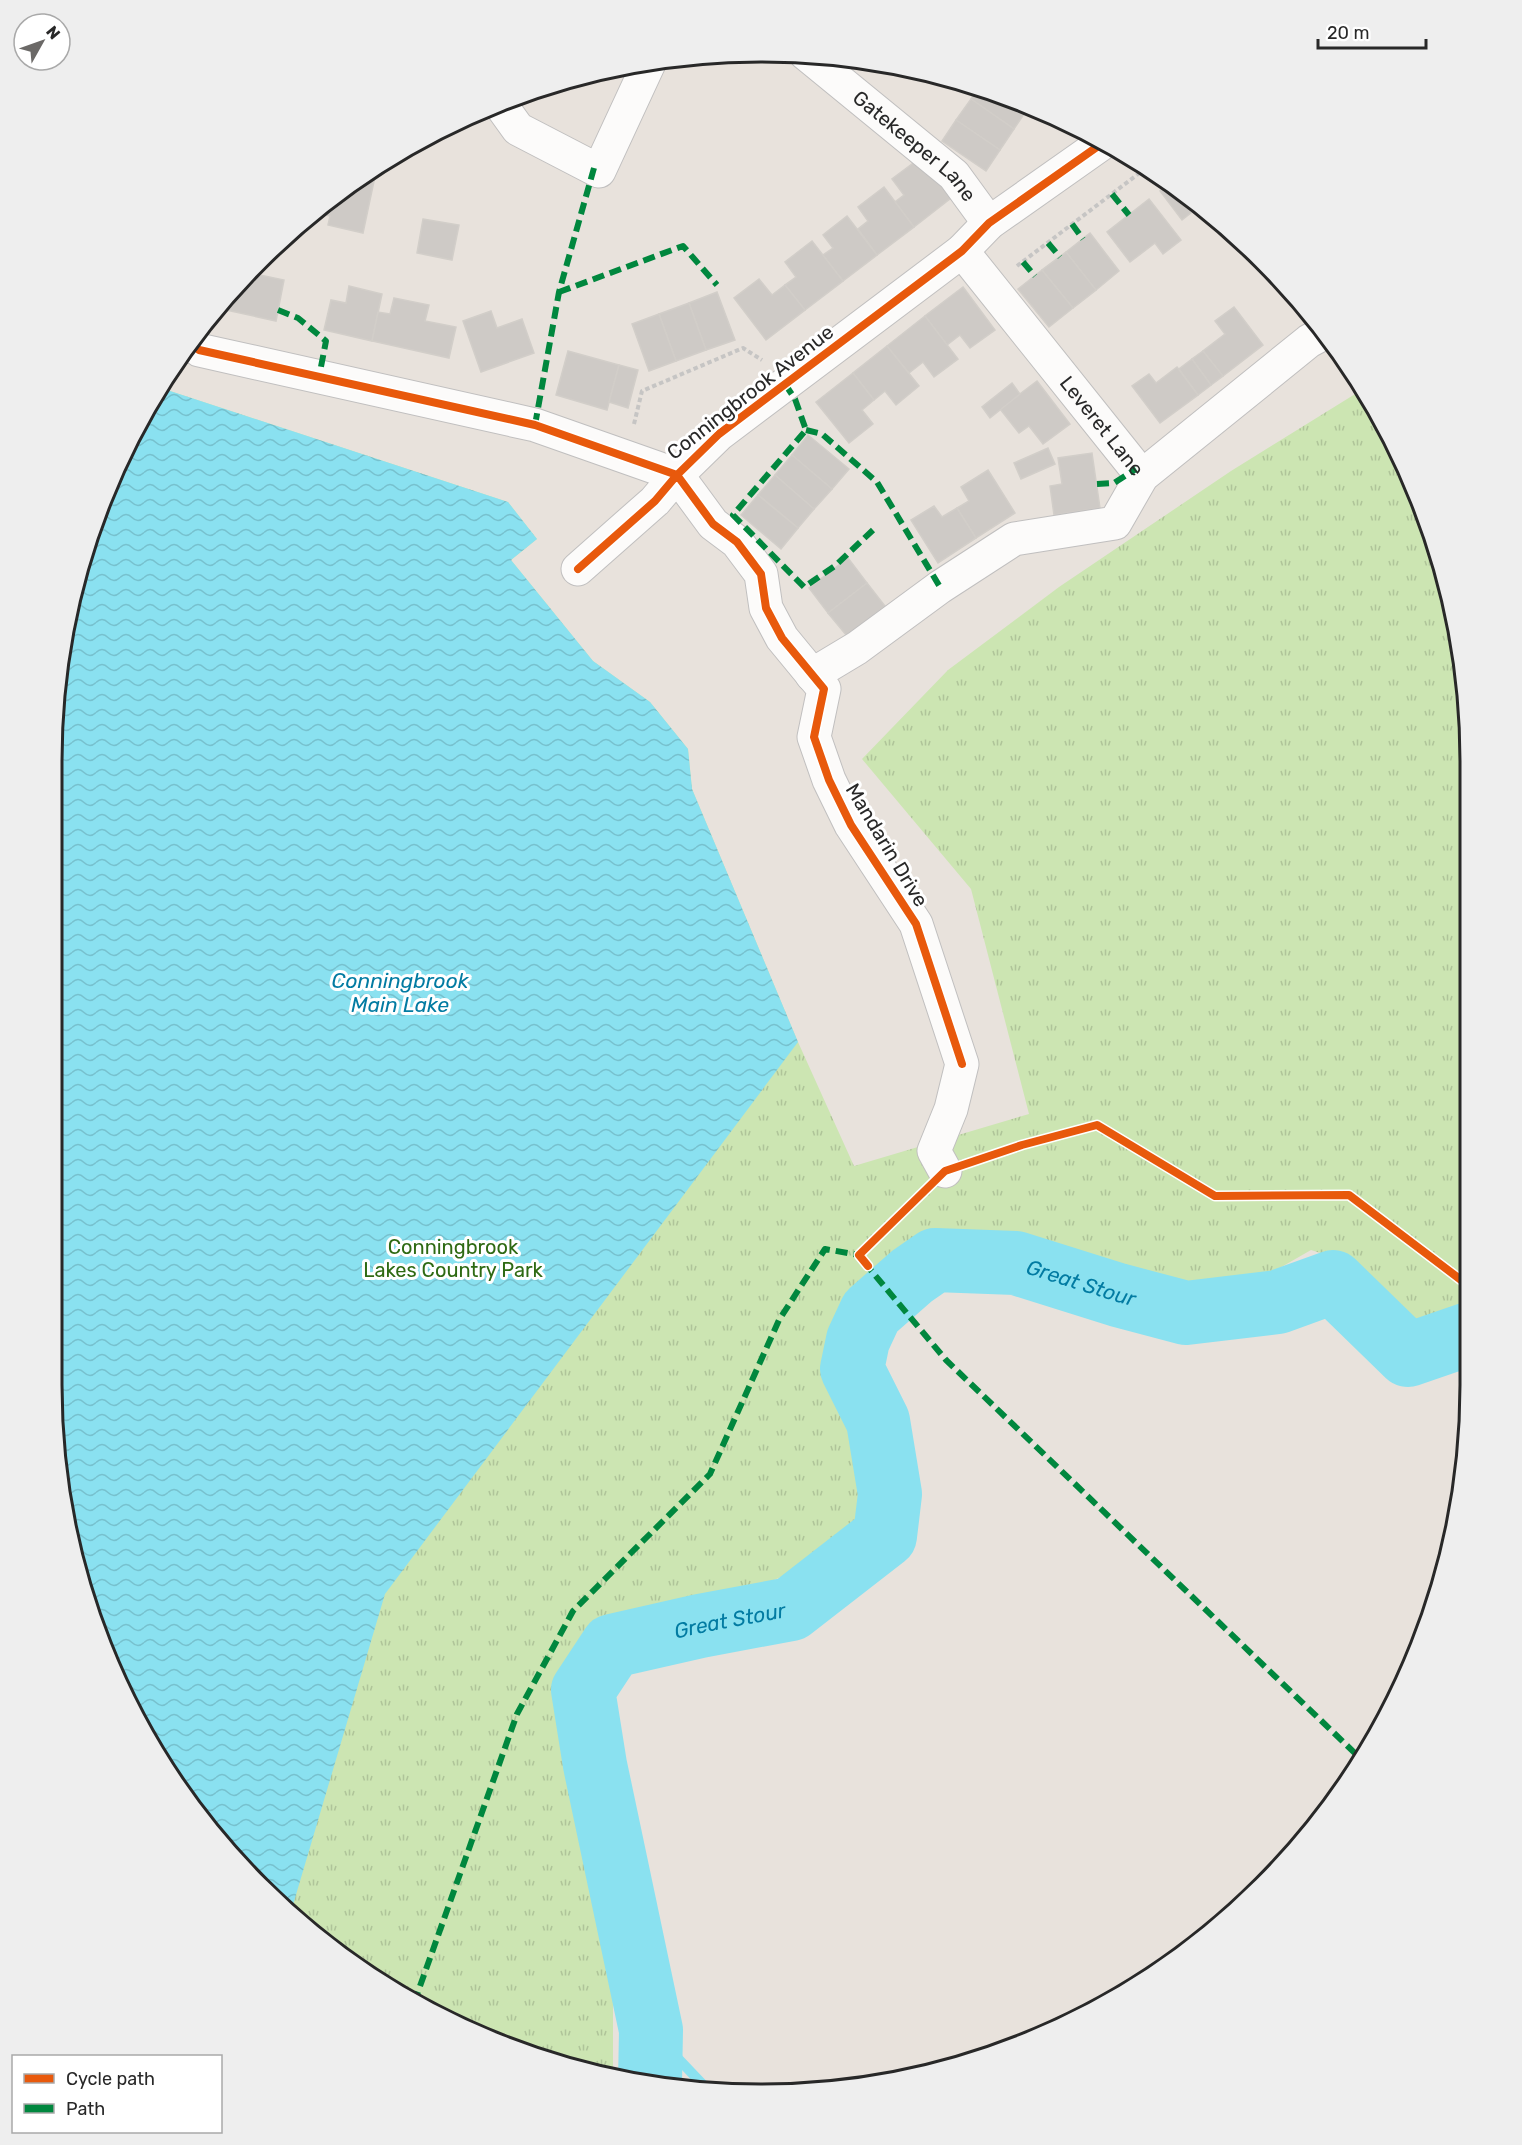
<svg xmlns="http://www.w3.org/2000/svg" width="1522" height="2145" font-family="Rubik,sans-serif">
  <style>
    .park { fill: url(#park-tufts) }
    .water { fill: url(#water-waves) }
    .lines { fill: none; stroke-linecap: round; stroke-linejoin: round }
    .stream { stroke: #8ae1f0; stroke-width: 10 }
    .river { stroke: #8ae1f0; stroke-width: 64 }
    .building { fill: #cecac6; stroke: #d2cec9; stroke-width: 1.5 }
    .minor-casing { stroke: #c0bfbf; stroke-width: 35 }
    .path { stroke: #c6c5c4; stroke-width: 4; stroke-dasharray: 4.5 3; stroke-linecap: butt }
    .minor { stroke: #fcfbfa; stroke-width: 33 }
    .quiet { stroke: #00873e; stroke-width: 6; stroke-dasharray: 12 6; stroke-linecap: butt }
    .cycleway-casing { stroke: #fff; stroke-width: 11 }
    .cycleway { stroke: #e8590c; stroke-width: 8 }
    .labels { text-anchor: middle; stroke-width: 6; stroke-linejoin: round; paint-order: stroke }
    .street-label { font-size: 20px; fill: #282828; stroke: #fff }
    .park-label { font-size: 20px; fill: #2e6a13; stroke: #fff }
    .water-label { font-size: 21px; font-style: italic; fill: #027ba2; stroke: #fff }
    .rim { fill: none; stroke: #282828; stroke-width: 3 }
  </style>
  <defs>
    <pattern id="park-tufts" width="24" height="20" patternUnits="userSpaceOnUse" patternTransform="scale(1.5)"><rect width="24" height="20" fill="#cce5b2"/><path d="M3 7l-1-3M5 7V3M7 7l1-3M15 17l-1-3M17 17v-4M19 17l1-3" fill="none" stroke="#afc499"/></pattern>
    <pattern id="water-waves" width="16" height="10" patternUnits="userSpaceOnUse" patternTransform="scale(1.5)"><rect width="16" height="10" fill="#8ae1f0"/><path d="M0 5q4-4 8 0t8 0" fill="none" stroke="#77c1ce"/></pattern>
  </defs>
  <rect width="100%" height="100%" fill="#e8e2dc"/>
  <!-- park -->
  <polygon class="park" points="164,389 508,502 537,539 511,560 593,661 650,702 688,749 692,789 798,1042 854,1166 1029,1114 971,889 862,759 948,670 1059,587 1231,471 1360,391 1398,447 1447,577 1465,668 1469,1321 1433,1328 1388,1315 1342,1260 1311,1250 1224,1300 1155,1285 1089,1261 1032,1246 956,1238 923,1258 855,1308 846,1363 842,1405 873,1480 861,1534 820,1560 749,1591 687,1604 615,1628 574,1664 575,1743 613,1976 613,2073 489,2040 406,1999 293,1918 170,1778 105,1656 75,1568 51,1384 51,761 65,622 105,490 146,406"/>
  <!-- water -->
  <polygon class="water" points="164,389 508,502 537,539 511,560 593,661 650,702 688,749 692,789 798,1042 385,1594 290,1915 170,1778 105,1656 75,1568 51,1384 51,761 65,622 105,490 146,406 150,400"/>
  <g class="lines">
    <!-- stream -->
    <polyline class="stream" points="651,2030 707,2089"/>
    <!-- river -->
    <path class="river" id="s1" d="M650,2083L651,2030L595,1765L583,1690L612,1646L700,1626L791,1609L885,1536L890,1494L878,1421L852,1369L858,1340L871,1312L912,1276L935,1260L1016,1263L1118,1295L1186,1313L1278,1302L1333,1282L1408,1355L1469,1334"/>
  </g>
  <!-- building -->
  <g class="building">
    <polygon points="978,88 1028,108 1014,129 971,99"/>
    <polygon points="971,99 1014,129 1000,150 956,120"/>
    <polygon points="956,120 1000,150 986,171 942,141"/>
    <polygon points="920,158 951,198 914,227 895,202 904,195 892,179"/>
    <polygon points="377,167 363,233 328,225 330,216 314,212"/>
    <polygon points="1170,183 1193,198 1201,205 1182,220 1160,191"/>
    <polygon points="884,187 914,227 877,255 858,229 868,221 858,207"/>
    <polygon points="1149,199 1181,240 1163,254 1155,243 1130,262 1107,232"/>
    <polygon points="847,216 877,255 843,281 823,255 833,248 823,235"/>
    <polygon points="423,219 459,225 452,260 417,253"/>
    <polygon points="1090,233 1119,271 1096,290 1066,252"/>
    <polygon points="812,241 843,281 805,310 785,285 796,277 785,262"/>
    <polygon points="1066,252 1096,290 1073,308 1042,270"/>
    <polygon points="1042,270 1073,308 1049,327 1018,289"/>
    <polygon points="250,273 284,280 276,321 217,308"/>
    <polygon points="759,279 772,295 785,285 805,310 766,340 734,298"/>
    <polygon points="349,286 382,294 372,341 324,330 331,300 346,303"/>
    <polygon points="963,287 995,330 970,348 960,335 947,345 925,316"/>
    <polygon points="717,292 735,340 706,350 689,303"/>
    <polygon points="1296,295 1313,320 1308,323 1295,296"/>
    <polygon points="394,298 429,305 425,321 456,327 449,358 372,341 378,312 390,314"/>
    <polygon points="689,303 706,350 676,361 659,314"/>
    <polygon points="1234,307 1263,345 1223,376 1203,351 1225,334 1215,321"/>
    <polygon points="491,311 497,328 522,319 534,353 481,372 463,321"/>
    <polygon points="659,314 676,361 649,371 632,324"/>
    <polygon points="925,316 958,359 934,377 923,362 909,373 887,346"/>
    <polygon points="887,346 919,386 896,405 885,391 874,400 853,373"/>
    <polygon points="568,351 619,365 607,410 556,395"/>
    <polygon points="1203,351 1223,376 1211,385 1192,359"/>
    <polygon points="1192,359 1211,385 1198,395 1179,369"/>
    <polygon points="619,365 638,370 628,408 609,402"/>
    <polygon points="1177,367 1198,395 1160,423 1132,386 1149,374 1156,383"/>
    <polygon points="853,373 874,400 862,410 873,424 849,443 816,402"/>
    <polygon points="1037,381 1070,424 1043,444 1029,426 1019,433 1000,409"/>
    <polygon points="1012,383 1020,394 990,418 982,407"/>
    <polygon points="808,435 849,469 832,489 792,455"/>
    <polygon points="1048,448 1055,464 1021,479 1014,463"/>
    <polygon points="1092,453 1100,508 1054,515 1050,486 1062,484 1058,458"/>
    <polygon points="792,455 832,489 814,509 775,475"/>
    <polygon points="988,470 1015,513 976,538 957,508 969,501 961,487"/>
    <polygon points="775,475 814,509 798,528 758,495"/>
    <polygon points="758,495 798,528 781,549 741,515"/>
    <polygon points="934,506 942,517 957,508 976,538 938,563 911,520"/>
    <polygon points="848,558 867,583 828,613 809,588"/>
    <polygon points="867,583 885,606 847,636 828,613"/>
  </g>
  <g class="lines">
    <!-- minor casing -->
    <g class="minor-casing">
      <g id="minor">
        <path id="s2" d="M805,53L954,175L989,223"/>
        <polyline points="500,104 518,129 599,171 650,61"/>
        <path id="s3" d="M962,251L1142,476"/>
        <polyline points="189,341 199,350 535,425 677,475 719,434 962,251 989,223 1104,142"/>
        <polyline points="578,569 655,501 677,475 713,524 737,542 761,574 766,608 782,638 824,689 814,737 829,780 851,825 916,924 962,1064 951,1109 934,1151 945,1171"/>
        <polyline points="812,675 857,648 940,587 1014,539 1115,523 1142,476 1309,341 1322,334"/>
      </g>
    </g>
    <!-- path -->
    <g class="path">
      <polyline points="1017,266 1146,168"/>
      <polyline points="634,424 642,391 743,348 762,360"/>
    </g>
    <!-- minor -->
    <use href="#minor" class="minor"/>
    <!-- quiet -->
    <g class="quiet">
      <polyline points="1112,194 1129,215"/>
      <polyline points="1072,224 1083,239"/>
      <polyline points="1048,243 1060,257"/>
      <polyline points="1023,262 1035,276"/>
      <polyline points="559,292 683,246 717,285"/>
      <polyline points="278,310 298,318 326,341 319,377"/>
      <polyline points="785,384 795,399 806,430 733,515 804,587 835,566 873,530"/>
      <polyline points="535,425 559,292 594,168"/>
      <polyline points="806,430 822,434 877,482 940,587"/>
      <polyline points="1097,484 1114,483 1136,469"/>
      <polyline points="864,1262 946,1360 1360,1758"/>
      <polyline points="414,2003 517,1714 573,1611 710,1474 779,1320 825,1249 859,1255"/>
    </g>
    <!-- cycleway casing -->
    <g class="cycleway-casing">
      <g id="cycleway">
        <polyline points="189,341 199,350 535,425 677,475 719,434 962,251 989,223 1104,142"/>
        <polyline points="578,569 655,501 677,475 713,524 737,542 761,574 766,608 782,638 824,689 814,737 829,780 851,825 916,924 962,1064"/>
        <polyline points="868,1266 859,1255 945,1171 1022,1145 1097,1125 1215,1196 1349,1195 1465,1283 1469,1282"/>
      </g>
    </g>
    <!-- cycleway -->
    <use href="#cycleway" class="cycleway"/>
  </g>
  <g class="labels">
    <!-- street labels -->
    <g class="street-label">
      <text dy="7" stroke="none"><textPath href="#s2" startOffset="144">Gatekeeper Lane</textPath></text>
      <text transform="translate(750 392) rotate(-38)" y="7">Conningbrook Avenue</text>
      <text dy="7" stroke="none"><textPath href="#s3" startOffset="224">Leveret Lane</textPath></text>
      <text transform="translate(887 845) rotate(59)" y="7">Mandarin Drive</text>
    </g>
    <!-- park labels -->
    <g class="park-label">
      <text x="453" y="1254">Conningbrook<tspan x="453" dy="23">Lakes Country Park</tspan></text>
    </g>
    <!-- water labels -->
    <g class="water-label">
      <text x="400" y="988">Conningbrook<tspan x="400" dy="24">Main Lake</tspan></text>
      <text dy="7" stroke="none"><textPath href="#s1" startOffset="1221">Great Stour</textPath></text>
      <text dy="7" stroke="none"><textPath href="#s1" startOffset="573">Great Stour</textPath></text>
    </g>
  </g>
  <!-- crop -->
  <path d="M0 0H1522V2145H0ZM761 62H761A699 699 0 0 1 1460 761V1385A699 699 0 0 1 761 2084H761A699 699 0 0 1 62 1385V761A699 699 0 0 1 761 62Z" fill="#eee" fill-rule="evenodd"/>
  <path class="rim" d="M761 62H761A699 699 0 0 1 1460 761V1385A699 699 0 0 1 761 2084H761A699 699 0 0 1 62 1385V761A699 699 0 0 1 761 62Z"/>
  <!-- legend -->
  <rect x="12" y="2055" width="210" height="78" fill="#ffffff" stroke="#a9a9a9" stroke-width="1.5"/>
  <rect x="24" y="2074" width="30" height="9" fill="#e8590c" stroke="#a9a9a9" stroke-width="1.5"/>
  <text x="66" y="2085" font-size="18" fill="#282828">Cycle path</text>
  <rect x="24" y="2104" width="30" height="9" fill="#00873e" stroke="#a9a9a9" stroke-width="1.5"/>
  <text x="66" y="2115" font-size="18" fill="#282828">Path</text>
  <!-- north arrow -->
  <g transform="translate(42 42) rotate(50)"><circle r="28" fill="#ffffff" stroke="#a9a9a9" stroke-width="1.5"/>
  <path d="M0-4.5L10 22L0 15L-10 22Z" fill="#6b6967"/>
  <text y="-9" font-size="16" font-weight="bold" text-anchor="middle" fill="#282828">N</text>
  </g>
  <!-- scale -->
  <path d="M1318 39v9h108v-9" fill="none" stroke="#282828" stroke-width="3"/>
  <text x="1327" y="39" font-size="18" fill="#282828" stroke="#ffffff" stroke-width="4.5" paint-order="stroke">20 m</text>
</svg>
